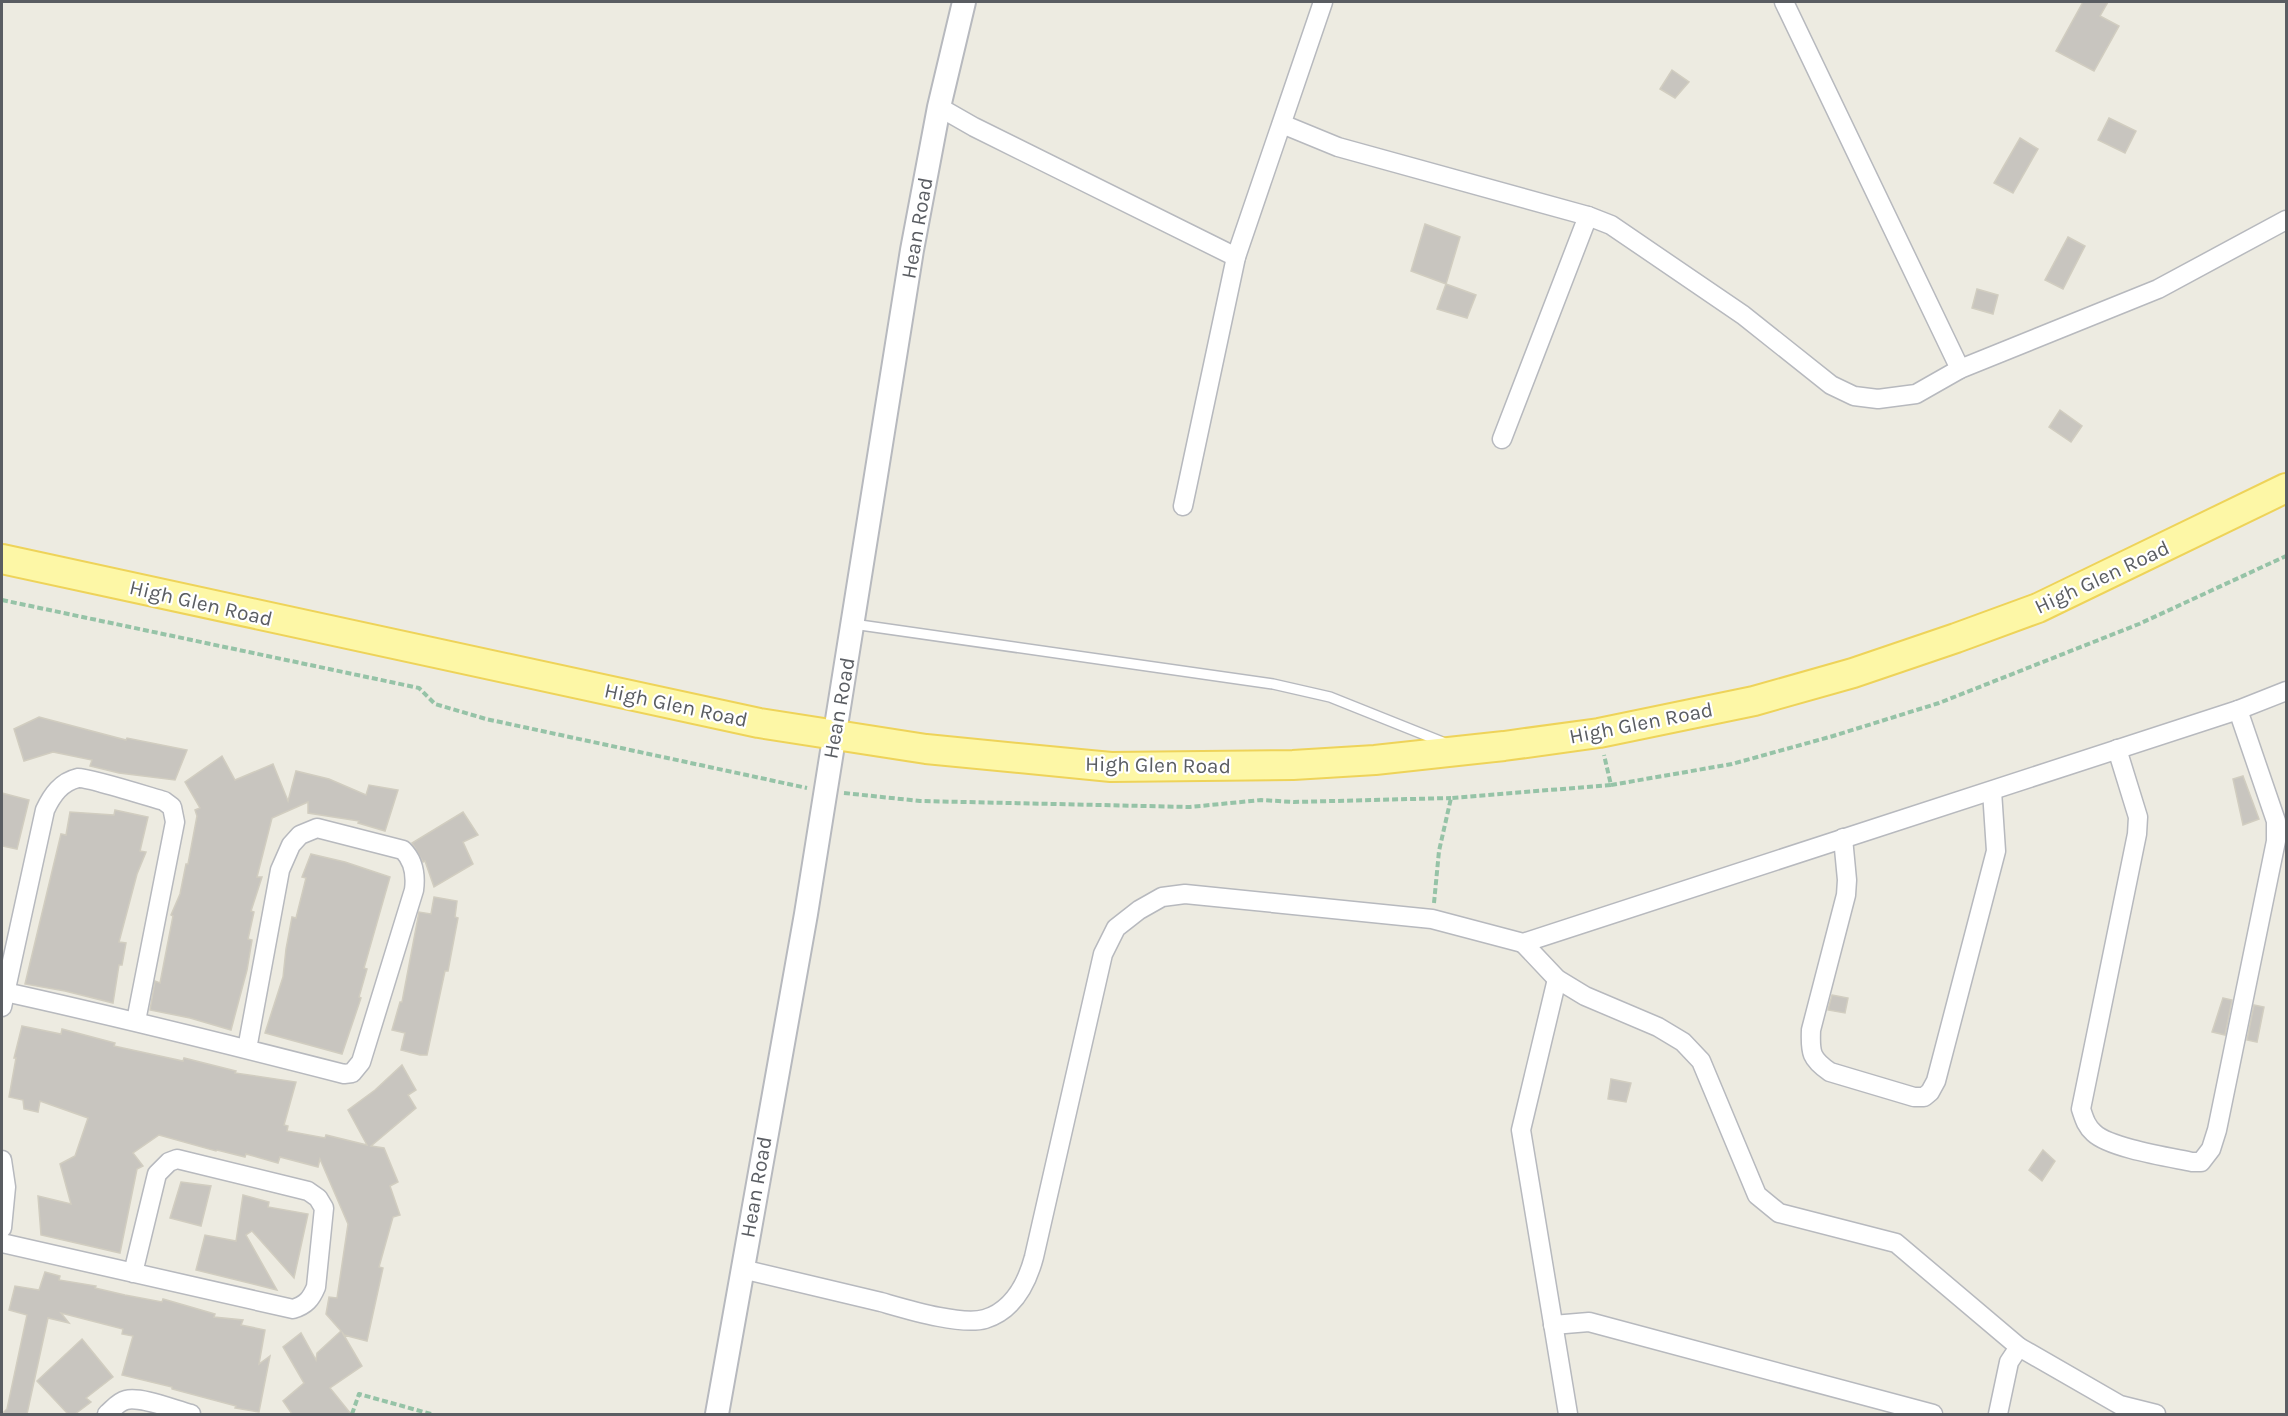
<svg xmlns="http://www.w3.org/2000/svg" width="2288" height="1416" font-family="Karla,sans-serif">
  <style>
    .building { fill: #c8c5bf; stroke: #d1cdc0; stroke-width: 1.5 }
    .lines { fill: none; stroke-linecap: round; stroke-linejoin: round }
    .service-casing { stroke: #b7b9be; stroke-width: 12 }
    .minor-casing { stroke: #b7b9be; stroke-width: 21 }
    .tertiary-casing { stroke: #b7b9be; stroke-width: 26 }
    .primary-casing { stroke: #eed359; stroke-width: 32 }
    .path { stroke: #96c3a7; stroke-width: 4; stroke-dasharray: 6 3; stroke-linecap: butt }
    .service { stroke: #fff; stroke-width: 9 }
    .minor { stroke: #fff; stroke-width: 18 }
    .tertiary { stroke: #fff; stroke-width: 22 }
    .primary { stroke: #fdf7a6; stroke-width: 28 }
    .labels { text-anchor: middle; stroke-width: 4.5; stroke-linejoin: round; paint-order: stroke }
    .street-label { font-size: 21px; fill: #5a5d62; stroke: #fff }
  </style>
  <rect width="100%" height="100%" fill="#edebe1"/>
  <!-- building -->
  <g class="building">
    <polygon points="2083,2 2108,2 2100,16 2119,26 2094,71 2056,51"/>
    <polygon points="1672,70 1689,82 1675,98 1660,89"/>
    <polygon points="2109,118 2136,131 2125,153 2098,140"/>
    <polygon points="2020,138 2038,149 2013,193 1994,183"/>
    <polygon points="1425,224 1460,237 1446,284 1411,271"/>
    <polygon points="2068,237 2085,246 2063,289 2045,280"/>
    <polygon points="1446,284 1476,295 1467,318 1437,309"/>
    <polygon points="1977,289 1998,295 1993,314 1972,308"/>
    <polygon points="2060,410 2082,426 2071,442 2049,427"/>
    <polygon points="39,717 126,740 127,738 187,750 175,780 119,773 90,766 92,760 53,752 24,761 14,729"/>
    <polygon points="222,756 235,780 273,764 288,801 296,771 329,779 366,795 369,785 398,790 385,831 358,823 359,821 308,813 308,802 272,818 257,877 262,877 251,911 254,912 248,939 252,940 247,970 231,1030 190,1018 150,1010 155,981 160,983 173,916 171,915 180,894 186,864 188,864 197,816 195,810 200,808 185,782"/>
    <polygon points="2243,776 2259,819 2243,825 2233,779"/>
    <polygon points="2,793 29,800 17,849 2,846"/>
    <polygon points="115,810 148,817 140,851 146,852 137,874 119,942 126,943 122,965 119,965 113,1003 65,991 25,984 61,834 66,835 70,812 114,815"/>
    <polygon points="463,812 478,835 463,842 473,864 434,887 425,861 423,862 412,843"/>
    <polygon points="311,854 345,862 390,877 364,968 367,969 359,997 361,998 342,1054 265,1033 283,977 286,949 292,917 296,918 306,878 302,877"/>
    <polygon points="434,897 457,901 455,917 458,918 448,971 445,971 427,1055 420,1055 401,1050 405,1033 392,1030 400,1002 402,1002 419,912 431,914"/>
    <polygon points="1832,995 1848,998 1845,1013 1828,1010"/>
    <polygon points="2223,998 2232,1000 2225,1035 2212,1032"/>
    <polygon points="2254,1005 2264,1007 2257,1042 2247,1040"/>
    <polygon points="22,1026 61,1034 62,1029 115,1043 114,1046 183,1061 184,1058 236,1071 235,1073 296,1082 284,1125 288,1126 287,1131 325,1138 326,1135 367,1145 348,1110 375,1090 402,1065 416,1090 408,1095 416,1108 371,1146 384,1148 398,1182 390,1186 400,1215 393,1217 379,1267 383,1268 367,1341 344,1335 342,1332 362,1366 330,1388 351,1414 292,1414 283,1401 304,1383 283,1347 301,1333 316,1360 317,1353 341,1331 326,1314 329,1297 337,1298 348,1224 320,1159 318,1167 280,1157 278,1163 246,1154 245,1157 217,1150 216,1151 159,1135 133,1153 143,1166 137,1169 120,1253 41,1235 38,1196 71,1204 60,1164 75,1156 88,1118 40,1101 38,1112 24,1109 23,1100 9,1097 16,1058 14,1058"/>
    <polygon points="1611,1079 1631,1083 1626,1102 1608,1099"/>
    <polygon points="2043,1150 2055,1161 2042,1181 2029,1170"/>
    <polygon points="181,1182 211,1186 201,1226 170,1218"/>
    <polygon points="243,1195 269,1202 268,1207 308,1214 294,1278 252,1231 246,1235 277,1290 196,1270 205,1235 236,1241"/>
    <polygon points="45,1272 60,1276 59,1280 96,1286 95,1288 125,1295 162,1302 163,1299 184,1305 215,1314 214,1317 243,1320 241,1325 265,1330 259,1364 270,1356 259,1412 235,1408 236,1406 172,1389 172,1387 122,1375 133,1336 122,1334 123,1329 61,1313 69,1323 48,1318 27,1414 2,1414 7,1409 27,1315 9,1310 15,1286 39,1290"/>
    <polygon points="82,1339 113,1377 86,1398 91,1402 75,1414 68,1414 37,1381"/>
  </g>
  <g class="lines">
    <!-- service casing -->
    <g class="service-casing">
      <polyline id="service" points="853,624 1273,684 1330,697 1445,743"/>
    </g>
    <!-- minor casing -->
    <g class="minor-casing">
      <g id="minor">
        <polyline points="1784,2 1960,369"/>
        <polyline points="939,107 974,127 1236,257"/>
        <polyline points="1282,124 1338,147 1588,216 1611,225 1743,315 1831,385 1854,396 1878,399 1916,394 1960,369 2158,289 2286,220"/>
        <polyline points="1502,439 1588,216"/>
        <polyline points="1183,506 1236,257 1323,2"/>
        <path d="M2117,749L2138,817L2137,834L2081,1109C2084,1118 2086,1126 2094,1133C2110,1148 2168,1157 2192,1162H2201L2211,1149L2217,1130L2276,841V821L2238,710"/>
        <path d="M1843,838L1847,880L1846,895L1811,1030C1810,1053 1811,1059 1830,1072L1914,1097H1924L1930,1092L1936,1081L1996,851L1992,791"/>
        <polyline points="1523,943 1557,979 1585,996 1658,1027 1683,1042 1701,1061 1757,1195 1779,1213 1896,1243 2019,1347 2120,1405 2156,1414"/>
        <polyline points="1557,979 1521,1130 1568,1414"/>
        <path d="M5,992C119,1017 231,1045 344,1074L352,1073L361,1062L414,890C416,875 414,861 403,850L317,828L300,835L291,845L280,870L247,1049"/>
        <path d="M2,1007L45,810C52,795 61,782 78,778C87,777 150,797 164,801L172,807L175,822L136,1021"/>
        <polyline points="2,1160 6,1187 2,1228"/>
        <path d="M2,1243L293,1309C306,1305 311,1299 316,1287L324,1208L318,1198L308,1191L177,1159L169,1162L157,1174L133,1273"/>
        <path d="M742,1269C788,1280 834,1291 881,1302C906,1309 961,1326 985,1319C1014,1310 1027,1283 1034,1257L1103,954L1116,928L1139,910L1162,897L1185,894L1432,919L1523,943L2238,710L2286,691"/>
        <polyline points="1553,1325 1589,1322 1933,1414"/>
        <path d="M107,1414C113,1409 118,1402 126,1400C141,1396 175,1410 191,1414"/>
        <polyline points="1998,1414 2009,1362 2019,1347"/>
      </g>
    </g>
    <!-- tertiary casing -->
    <g class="tertiary-casing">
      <polyline id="tertiary" points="717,1414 806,914 912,250 939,107 964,2"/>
    </g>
    <!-- primary casing -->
    <g class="primary-casing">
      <polyline id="primary" points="2,559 759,723 926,749 1111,767 1293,765 1375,760 1504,746 1599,733 1754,701 1853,673 1956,638 2038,608 2286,488"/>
    </g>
    <!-- path -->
    <g class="path">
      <polyline points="2,600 419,688 435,704 486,719 807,788"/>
      <polyline points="1611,785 1732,764 1833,736 1939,703 2139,624 2286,556"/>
      <polyline points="844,793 920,801 1190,807 1261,800 1294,802 1451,798"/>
      <polyline points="1434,903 1439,851 1451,798 1611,785 1604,755"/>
      <polyline points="352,1414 359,1394 431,1414"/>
    </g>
    <!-- service -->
    <use href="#service" class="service"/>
    <!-- minor -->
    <use href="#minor" class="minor"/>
    <!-- tertiary -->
    <use href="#tertiary" class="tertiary"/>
    <!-- primary -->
    <use href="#primary" class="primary"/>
  </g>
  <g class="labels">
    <!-- street labels -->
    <g class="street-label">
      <text transform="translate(917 228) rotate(-80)" y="7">Hean Road</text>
      <text transform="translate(2102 577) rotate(-25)" y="7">High Glen Road</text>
      <text transform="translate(201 603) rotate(13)" y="7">High Glen Road</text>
      <text transform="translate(676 705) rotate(12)" y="7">High Glen Road</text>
      <text transform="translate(839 708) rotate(-80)" y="7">Hean Road</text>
      <text transform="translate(1641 723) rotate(-11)" y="7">High Glen Road</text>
      <text transform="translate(1158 765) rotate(1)" y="7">High Glen Road</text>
      <text transform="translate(756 1187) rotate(-80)" y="7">Hean Road</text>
    </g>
  </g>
  <!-- border -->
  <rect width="2288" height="1416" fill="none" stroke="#5a5d62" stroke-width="6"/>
</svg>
